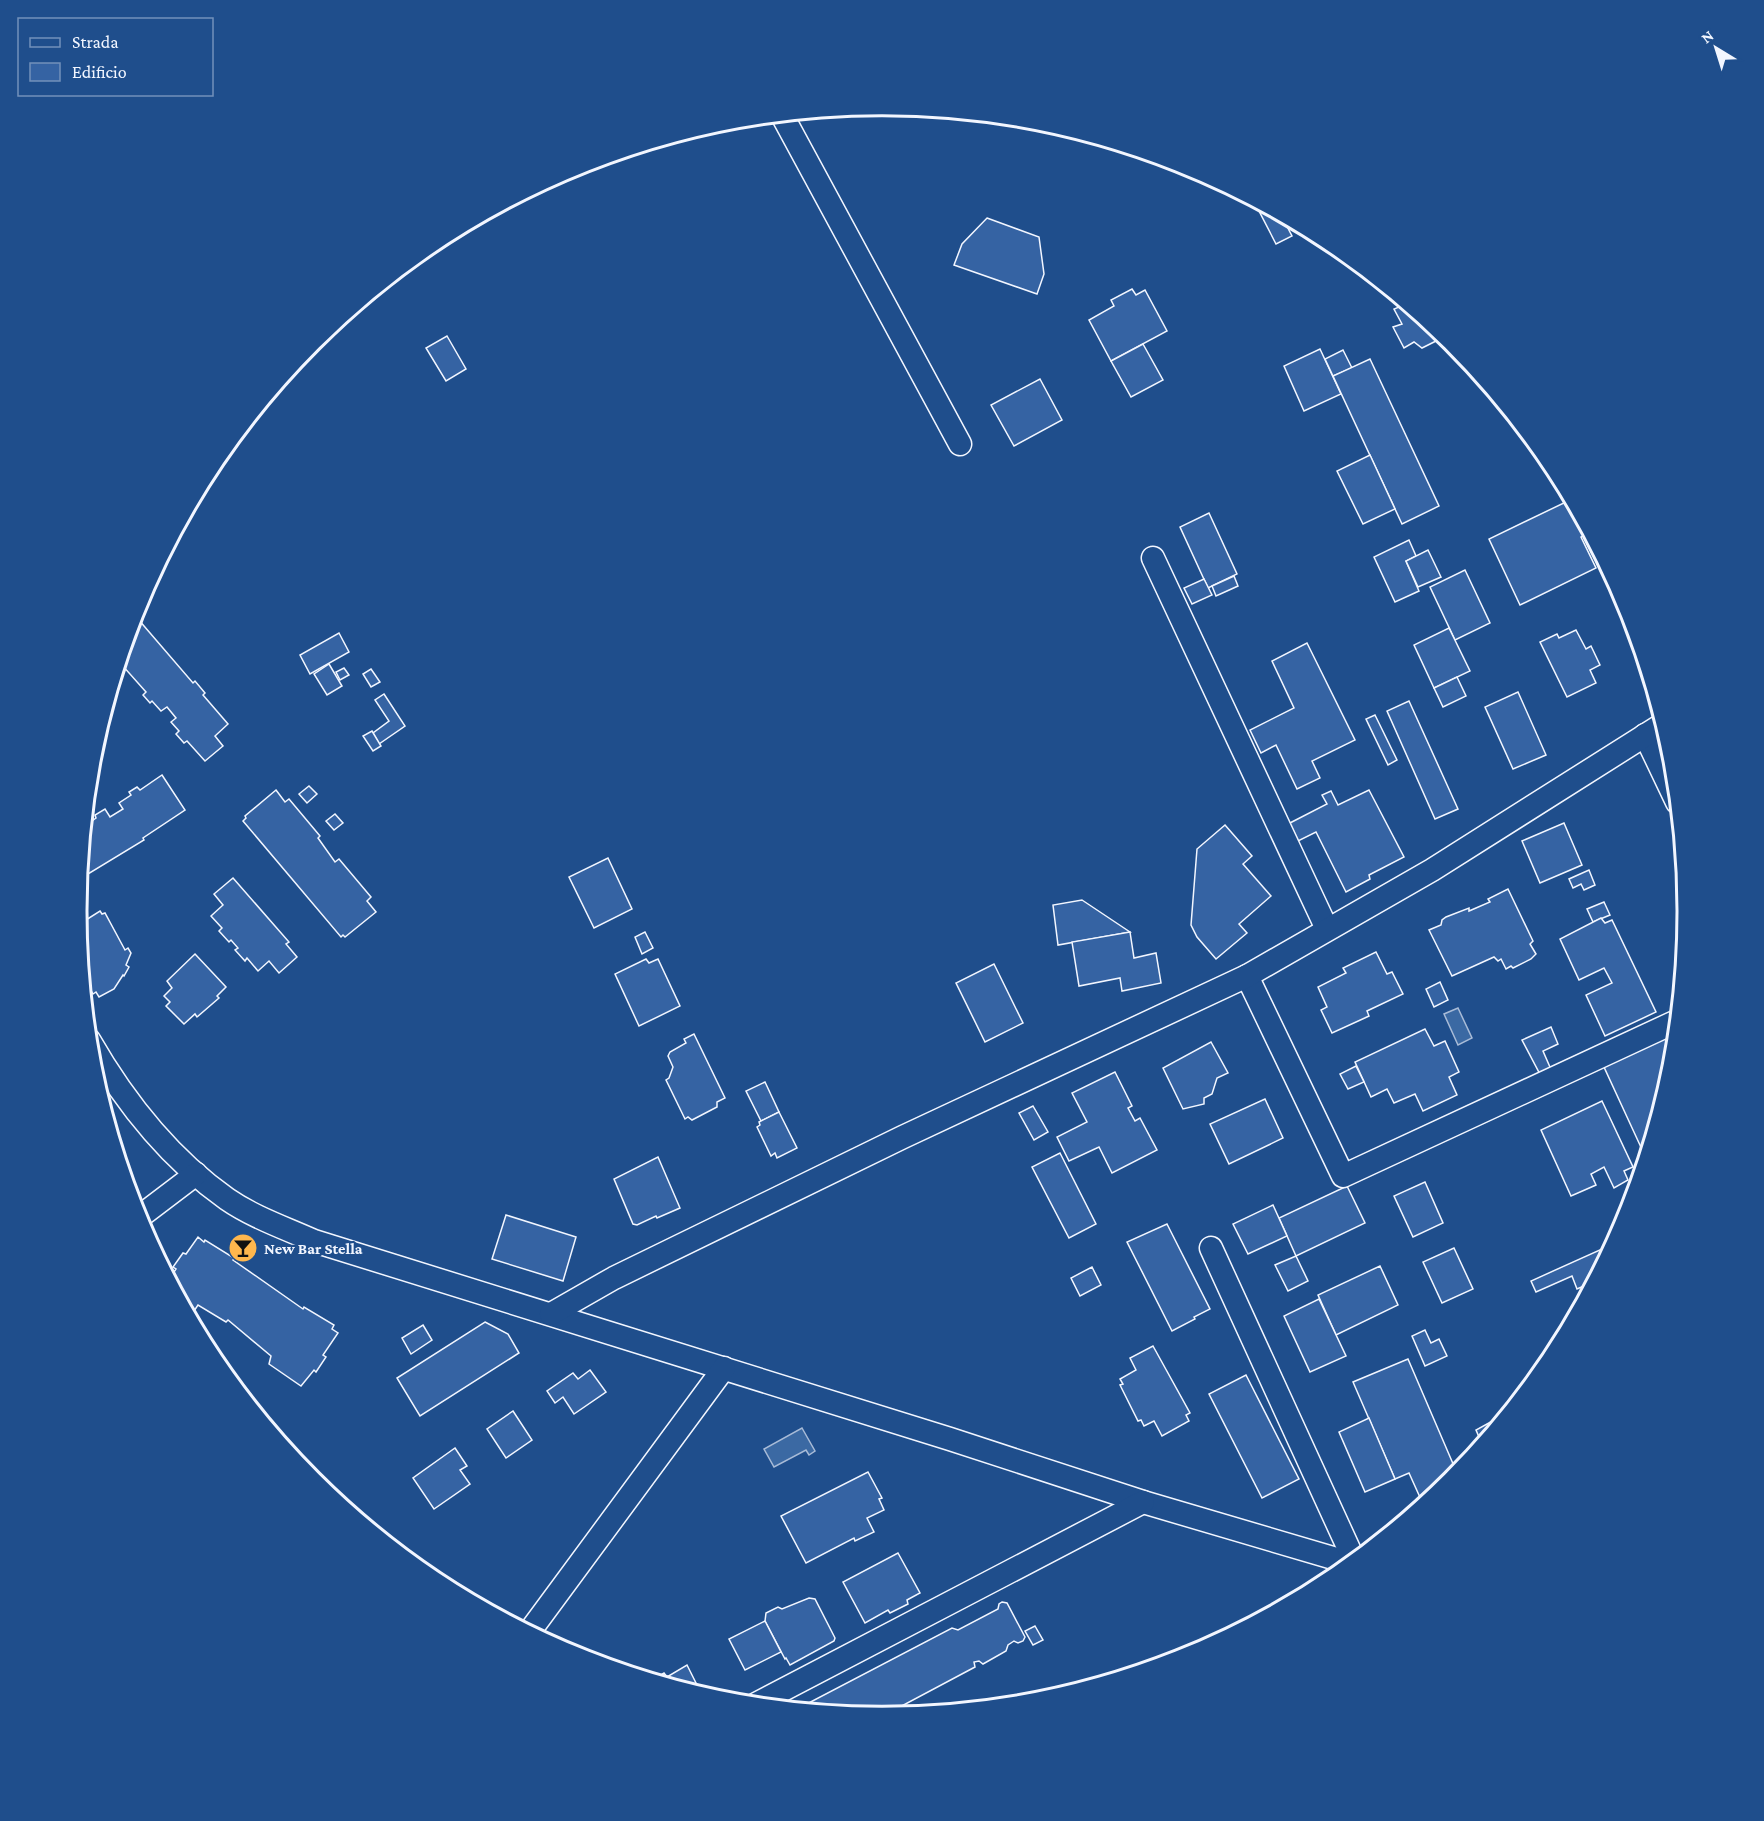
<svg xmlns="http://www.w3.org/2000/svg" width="1764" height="1821" font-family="'Crimson Pro',serif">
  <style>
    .water { fill: #3b69a3; stroke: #a8bbd7; stroke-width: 1.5 }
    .building { fill: #3563a3; stroke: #f2f6ff; stroke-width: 1.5 }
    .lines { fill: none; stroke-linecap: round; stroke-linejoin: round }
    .minor-casing { stroke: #f2f6ff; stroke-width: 25 }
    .minor { stroke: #1f4e8c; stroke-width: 22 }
    .labels { text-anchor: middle; stroke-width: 4.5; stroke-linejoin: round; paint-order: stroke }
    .poi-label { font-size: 16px; font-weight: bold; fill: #f2f6ff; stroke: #1f4e8c; text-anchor: start }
    .rim { fill: none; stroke: #f2f6ff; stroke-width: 3 }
  </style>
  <rect width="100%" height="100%" fill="#1f4e8c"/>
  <!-- water -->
  <g class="water">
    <polygon points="1458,1008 1472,1038 1458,1045 1444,1014"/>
    <polygon points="802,1428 815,1451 809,1455 806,1450 774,1467 764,1449"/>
  </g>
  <!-- building -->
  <g class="building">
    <polygon points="1264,206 1281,215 1292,236 1276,244 1258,209"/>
    <polygon points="987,218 1039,237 1044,274 1037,294 954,265 962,244"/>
    <polygon points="1132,289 1136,295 1145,290 1167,331 1111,361 1089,320 1114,306 1111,300"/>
    <polygon points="1406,304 1446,336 1422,348 1414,342 1404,348 1393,327 1402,324 1394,309"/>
    <polygon points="447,336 466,369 446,381 426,348"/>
    <polygon points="1143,344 1163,380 1131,397 1111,361"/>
    <polygon points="1320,349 1341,394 1304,411 1284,366"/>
    <polygon points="1343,350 1352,368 1333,376 1325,359"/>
    <polygon points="1370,359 1439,506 1402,524 1333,376"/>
    <polygon points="1040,379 1062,420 1014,446 991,405"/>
    <polygon points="1370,455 1395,509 1363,524 1337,471"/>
    <polygon points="1570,500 1587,534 1581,537 1596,568 1520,605 1489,539"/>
    <polygon points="1209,513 1237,574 1208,588 1180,527"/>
    <polygon points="1409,540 1416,556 1406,561 1419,591 1395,602 1374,557"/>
    <polygon points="1428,550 1441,577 1418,587 1406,561"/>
    <polygon points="1465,570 1490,623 1455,640 1430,587"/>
    <polygon points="1234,576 1238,586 1216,596 1212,586"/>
    <polygon points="1204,579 1212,595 1192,604 1184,588"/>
    <polygon points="135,611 140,617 138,619 193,683 195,681 205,693 203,695 228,724 215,736 223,746 205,761 187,741 184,743 176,734 179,731 171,722 176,718 167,707 161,711 152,701 150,703 143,695 146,692 122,665 120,667 119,666"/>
    <polygon points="1449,628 1470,671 1434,688 1414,645"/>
    <polygon points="1576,630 1586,649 1591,646 1600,665 1590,670 1596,683 1567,697 1540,642 1557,634 1559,638"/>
    <polygon points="339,633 349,652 310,674 300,655"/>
    <polygon points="1307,643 1355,740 1312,761 1320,778 1297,789 1276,745 1261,753 1250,730 1294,708 1272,661"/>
    <polygon points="329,664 342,686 327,695 314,674"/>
    <polygon points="344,668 349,675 340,680 336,672"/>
    <polygon points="371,669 380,682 371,687 363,674"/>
    <polygon points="1457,677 1466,696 1443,707 1434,688"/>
    <polygon points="1518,692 1546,755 1513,769 1485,707"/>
    <polygon points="384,694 405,726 379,744 373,733 389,721 375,700"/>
    <polygon points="1409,701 1458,809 1435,819 1387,711"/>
    <polygon points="1375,715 1397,760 1388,765 1366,719"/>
    <polygon points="372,731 381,746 373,751 363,736"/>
    <polygon points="162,775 185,810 143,838 144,840 88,874 81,864 85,826 96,818 95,815 105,809 110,817 123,809 119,803 131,795 129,792 137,787 140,790"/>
    <polygon points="309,786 317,794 307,803 299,794"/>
    <polygon points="276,790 285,802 289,799 320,836 318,838 335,862 339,859 371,897 367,901 376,912 345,937 343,935 341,937 243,821 246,818 245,816"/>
    <polygon points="1369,790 1404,857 1369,875 1370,879 1346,892 1316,832 1294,843 1288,824 1327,804 1322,795 1331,791 1338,805"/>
    <polygon points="335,814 343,823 334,830 326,821"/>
    <polygon points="1564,823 1582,865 1540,883 1522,841"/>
    <polygon points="1225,825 1252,856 1243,864 1271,896 1239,924 1247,933 1216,959 1197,937 1191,925 1197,849"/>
    <polygon points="608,858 632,909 594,928 569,877"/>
    <polygon points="1589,870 1595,885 1584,890 1581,884 1573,888 1569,879"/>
    <polygon points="233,878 289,942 286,944 297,957 279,973 269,961 258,971 247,958 245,961 235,950 238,948 231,940 229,942 219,931 222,928 211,916 223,905 214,894"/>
    <polygon points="1508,889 1533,941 1530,944 1536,954 1531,959 1513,968 1511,966 1506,969 1501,959 1498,961 1494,957 1452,976 1429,930 1441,925 1442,920 1446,917 1469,908 1469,911 1490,902 1488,899"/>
    <polygon points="1082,900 1130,932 1058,945 1053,905"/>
    <polygon points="1604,902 1610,915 1593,922 1587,909"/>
    <polygon points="100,911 102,914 105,913 125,950 128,948 131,953 126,965 129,967 124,976 123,975 114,989 99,997 96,992 93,994 83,976 78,925"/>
    <polygon points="1601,918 1605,923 1612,920 1656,1012 1605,1036 1586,995 1612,983 1604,968 1579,980 1560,939"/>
    <polygon points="645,932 653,948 642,954 635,937"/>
    <polygon points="1130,932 1134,958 1156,953 1161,983 1122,991 1120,978 1079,986 1072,942"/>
    <polygon points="1376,952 1387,974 1392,972 1403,994 1367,1011 1369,1016 1332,1033 1321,1010 1327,1007 1318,987 1346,973 1343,968"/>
    <polygon points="195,954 226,987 217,996 219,998 197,1017 195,1014 184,1024 166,1006 170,1002 164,996 172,988 167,981"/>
    <polygon points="646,959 649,963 658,959 680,1006 639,1026 615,974"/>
    <polygon points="994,964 1023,1023 985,1042 956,983"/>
    <polygon points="1440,982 1448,1000 1434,1007 1426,989"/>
    <polygon points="1551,1027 1558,1044 1543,1051 1553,1074 1542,1078 1522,1040"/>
    <polygon points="1425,1029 1434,1046 1445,1041 1459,1072 1449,1077 1457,1095 1423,1111 1415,1094 1394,1103 1387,1089 1371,1097 1355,1062"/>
    <polygon points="694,1034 725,1098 717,1102 717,1107 692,1120 688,1117 685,1119 666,1080 669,1078 673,1067 668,1056 670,1052 686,1043 684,1039"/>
    <polygon points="1669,1036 1674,1047 1672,1068 1645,1156 1604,1067"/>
    <polygon points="1211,1042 1228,1073 1217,1078 1212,1094 1204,1098 1204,1104 1183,1109 1163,1068"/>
    <polygon points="1356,1066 1364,1082 1348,1089 1340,1074"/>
    <polygon points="1115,1072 1132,1106 1128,1108 1135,1121 1140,1118 1157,1150 1112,1173 1099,1147 1069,1161 1057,1137 1087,1122 1072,1093"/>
    <polygon points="765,1082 779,1112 761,1121 746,1091"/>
    <polygon points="1265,1099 1283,1138 1229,1164 1210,1124"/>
    <polygon points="1602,1101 1633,1167 1624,1171 1628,1180 1614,1188 1604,1167 1591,1174 1596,1185 1571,1196 1541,1130"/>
    <polygon points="1033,1106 1048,1132 1034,1140 1019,1113"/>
    <polygon points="779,1112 797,1148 777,1158 775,1153 771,1156 757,1127 760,1125 759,1122"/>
    <polygon points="1060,1153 1096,1224 1069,1238 1032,1167"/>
    <polygon points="658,1157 680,1208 657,1218 656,1216 637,1225 633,1224 614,1179"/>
    <polygon points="1425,1182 1443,1223 1413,1237 1394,1196"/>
    <polygon points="1347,1186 1365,1223 1296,1256 1279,1218"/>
    <polygon points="1273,1205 1287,1236 1248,1254 1233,1224"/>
    <polygon points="506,1215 576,1237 563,1281 492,1259"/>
    <polygon points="1167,1224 1210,1309 1194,1317 1195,1319 1172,1331 1127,1242"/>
    <polygon points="198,1237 204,1242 205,1240 234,1258 233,1260 303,1309 304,1307 334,1325 332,1329 338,1333 323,1355 326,1357 316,1372 314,1370 301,1386 269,1364 271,1356 228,1320 226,1322 198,1305 190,1317 170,1278 176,1269 173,1267 183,1253 186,1254"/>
    <polygon points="1613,1244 1588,1290 1586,1285 1577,1289 1572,1276 1536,1292 1531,1281"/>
    <polygon points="1454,1248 1473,1289 1442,1303 1423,1262"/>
    <polygon points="1296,1256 1308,1281 1288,1291 1275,1265"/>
    <polygon points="1380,1266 1398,1305 1336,1335 1318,1295"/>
    <polygon points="1092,1267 1101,1285 1080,1296 1071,1278"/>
    <polygon points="1319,1299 1346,1356 1310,1372 1284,1316"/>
    <polygon points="485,1322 508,1334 519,1353 420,1416 397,1378"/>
    <polygon points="423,1325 432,1340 411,1354 402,1338"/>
    <polygon points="1425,1330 1431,1343 1439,1339 1447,1356 1425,1366 1412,1336"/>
    <polygon points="1153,1346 1190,1413 1186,1415 1189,1421 1162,1436 1154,1421 1144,1426 1141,1420 1138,1421 1120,1385 1123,1384 1120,1379 1136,1370 1130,1358"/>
    <polygon points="1408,1359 1457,1473 1423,1504 1409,1473 1395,1479 1353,1382"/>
    <polygon points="590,1370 606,1392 574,1414 563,1397 555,1403 547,1391 573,1373 578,1379"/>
    <polygon points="1246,1375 1299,1479 1262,1498 1209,1394"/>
    <polygon points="513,1411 532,1440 506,1458 487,1429"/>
    <polygon points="1507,1413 1479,1447 1477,1442 1479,1437 1476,1430"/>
    <polygon points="1369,1418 1395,1479 1365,1492 1339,1432"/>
    <polygon points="455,1448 467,1466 460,1470 470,1484 434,1509 413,1478"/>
    <polygon points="868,1472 882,1498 879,1499 884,1510 867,1518 874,1532 855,1541 854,1538 806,1563 781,1516"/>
    <polygon points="370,1520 383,1538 365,1523"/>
    <polygon points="898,1553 920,1593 907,1600 908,1604 890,1613 888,1610 865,1623 843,1582"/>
    <polygon points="809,1598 815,1599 835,1638 834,1641 790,1665 786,1658 785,1659 765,1621 766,1613 778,1607 782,1609"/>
    <polygon points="1002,1602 1007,1603 1025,1637 1023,1641 1018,1643 1014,1641 1008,1645 1006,1651 983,1664 979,1661 974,1662 975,1667 883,1716 799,1708 952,1628 958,1630 998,1609 999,1604"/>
    <polygon points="765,1621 781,1652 745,1670 729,1639"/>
    <polygon points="1035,1626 1043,1640 1033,1645 1025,1631"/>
    <polygon points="687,1665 701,1693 654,1679 664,1673 667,1677"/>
  </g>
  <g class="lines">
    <!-- minor casing -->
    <g class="minor-casing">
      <g id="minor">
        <polyline points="782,115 960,444"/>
        <polyline points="1153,558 1327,929"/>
        <polyline points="1645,735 1677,802"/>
        <polyline points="1247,976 1343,1176 1677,1021"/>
        <path d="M89,1040C124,1101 169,1158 227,1199C253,1217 285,1228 314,1241L950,1439L1143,1502L1350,1563"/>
        <polyline points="138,1218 196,1174"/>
        <polyline points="1211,1248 1354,1560"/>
        <polyline points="551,1314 614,1278 903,1137 1247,976 1432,870 1663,724"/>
        <polyline points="530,1631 724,1368"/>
        <polyline points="756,1704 1143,1502"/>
      </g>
    </g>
    <!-- minor -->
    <use href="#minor" class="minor"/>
  </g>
  <!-- icons -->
  <defs>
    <g id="bar-disc" transform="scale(1.5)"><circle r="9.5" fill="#ffb74d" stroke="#1f4e8c"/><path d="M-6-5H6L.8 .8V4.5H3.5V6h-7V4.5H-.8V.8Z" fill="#111"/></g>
  </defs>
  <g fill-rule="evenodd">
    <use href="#bar-disc" x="243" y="1248"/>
  </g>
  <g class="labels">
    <!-- poi labels -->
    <g class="poi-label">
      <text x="264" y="1254">New Bar Stella</text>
    </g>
  </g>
  <!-- crop -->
  <path d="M0 0H1764V1821H0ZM87 911a795 795 0 1 1 1590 0a795 795 0 1 1-1590 0Z" fill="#1f4e8c" fill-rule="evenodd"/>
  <path class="rim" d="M87 911a795 795 0 1 1 1590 0a795 795 0 1 1-1590 0Z"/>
  <!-- legend -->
  <rect x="18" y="18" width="195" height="78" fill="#1f4e8c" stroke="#7391ba" stroke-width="1.5"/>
  <rect x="30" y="38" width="30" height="9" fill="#1f4e8c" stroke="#7391ba" stroke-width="1.5"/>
  <text x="72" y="48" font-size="18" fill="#f2f6ff">Strada</text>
  <rect x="30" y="63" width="30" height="18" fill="#3563a3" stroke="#7391ba" stroke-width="1.5"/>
  <text x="72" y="78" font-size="18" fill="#f2f6ff">Edificio</text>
  <!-- north arrow -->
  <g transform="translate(1716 48) rotate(322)" stroke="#1f4e8c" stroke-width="4.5" paint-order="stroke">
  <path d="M0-4.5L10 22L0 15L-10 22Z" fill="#f2f6ff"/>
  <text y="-9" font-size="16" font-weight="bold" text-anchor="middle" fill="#f2f6ff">N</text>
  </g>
</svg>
